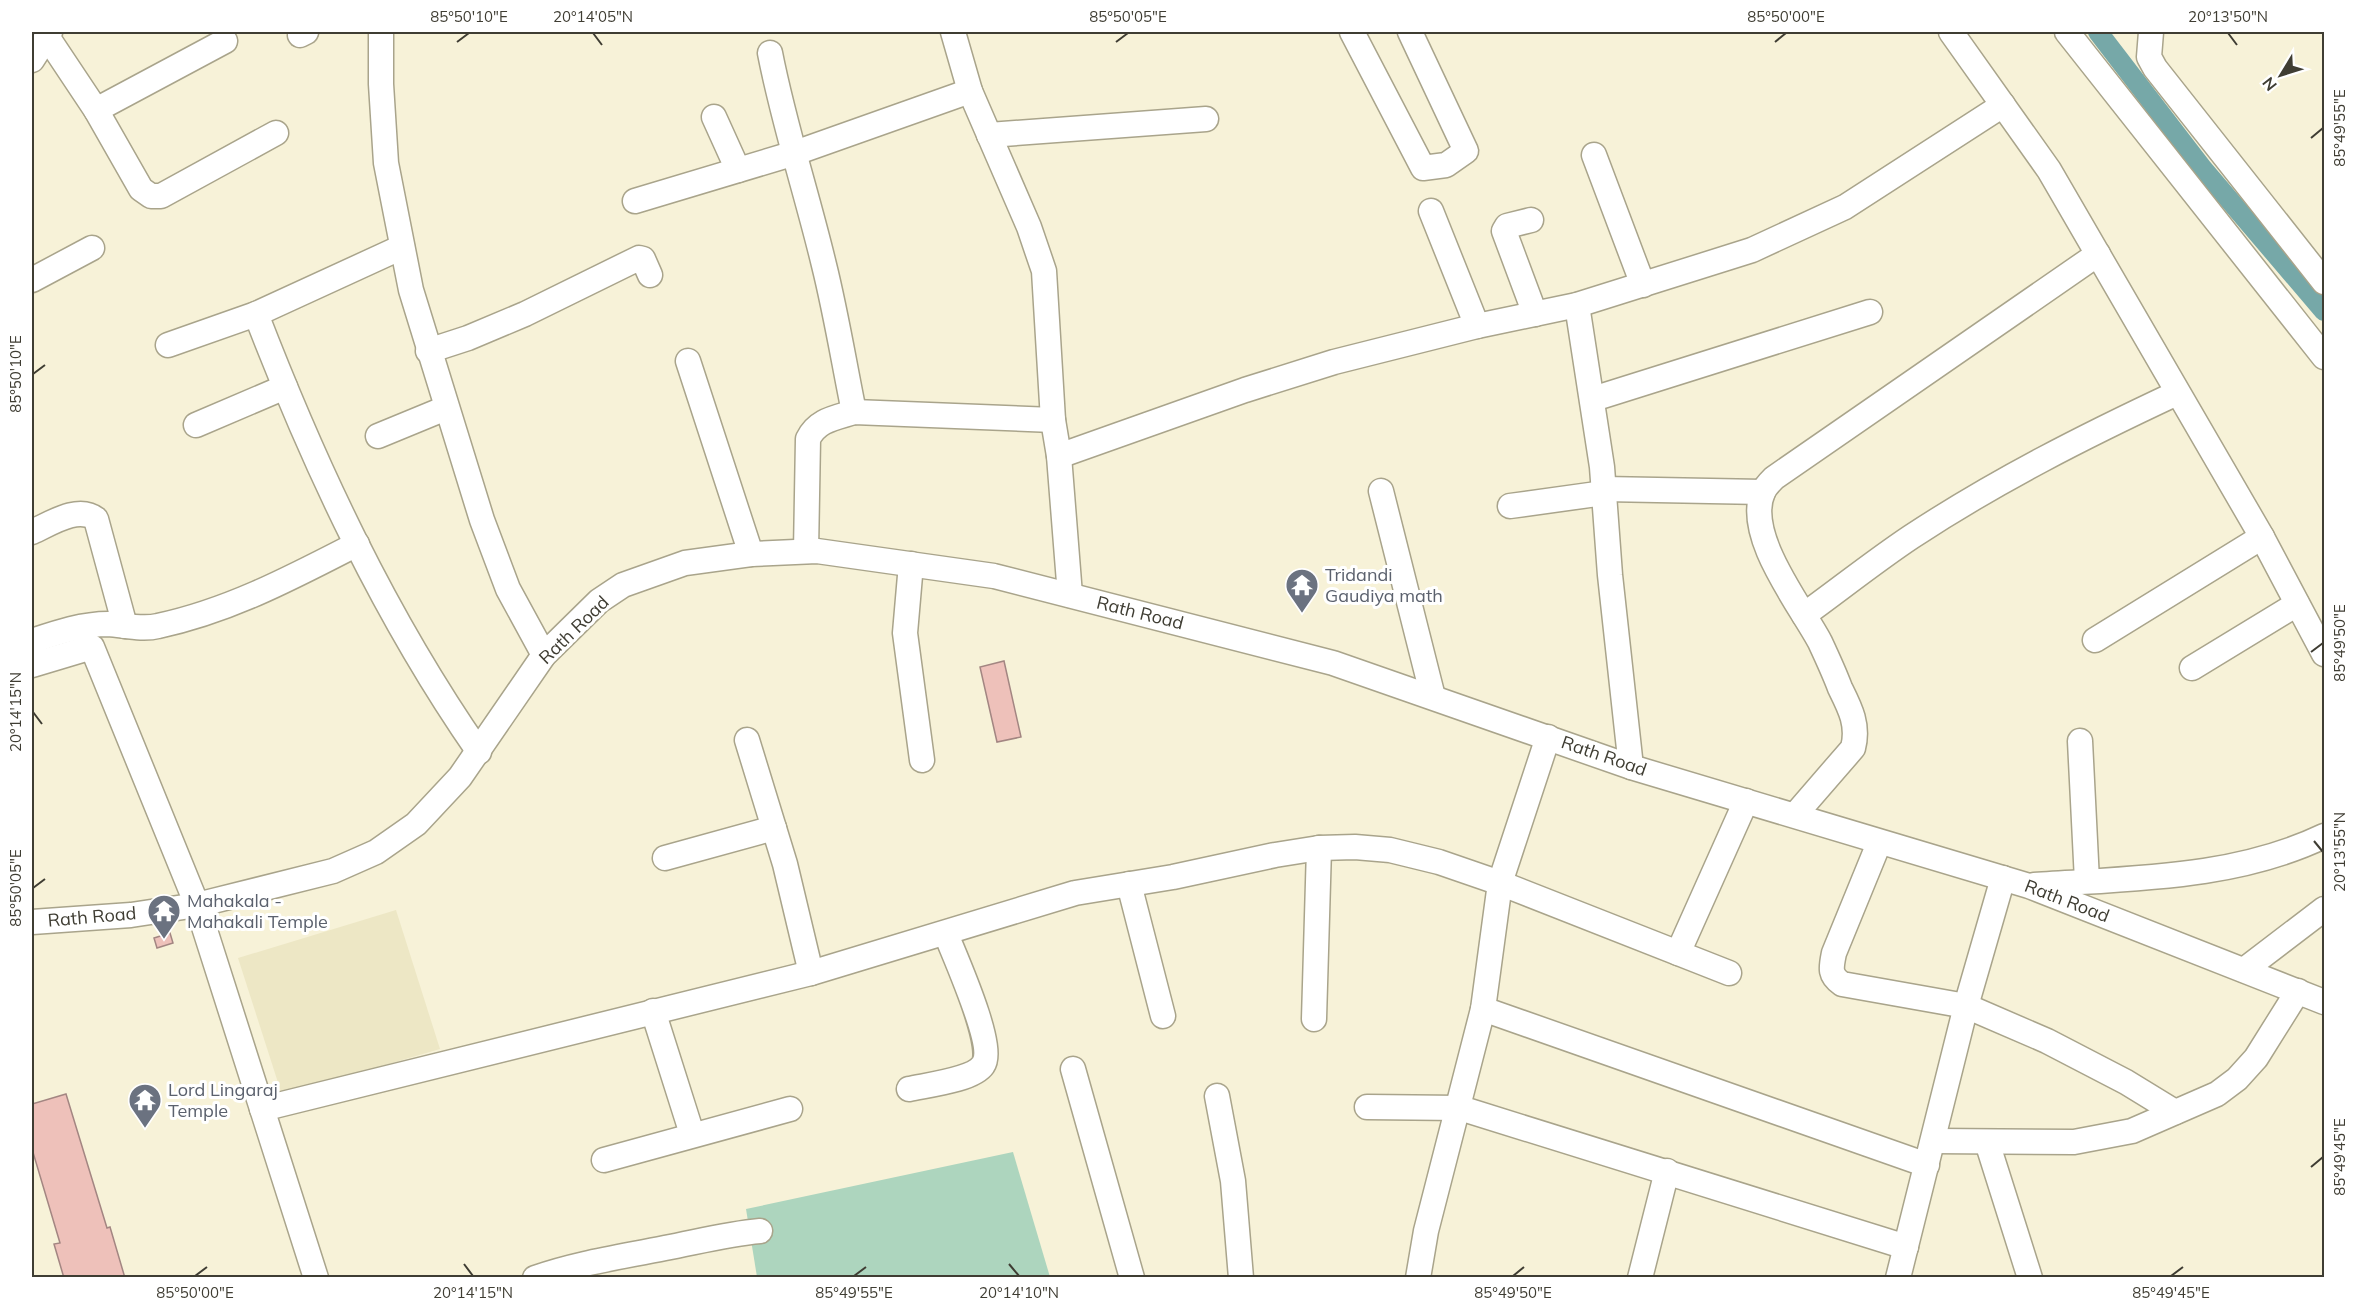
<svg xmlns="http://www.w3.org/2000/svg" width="2356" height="1309" font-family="Mulish,sans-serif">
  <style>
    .built { fill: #ede7c5 }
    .green { fill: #add5be }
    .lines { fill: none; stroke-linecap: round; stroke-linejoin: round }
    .canal { stroke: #76a8a8; stroke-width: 20 }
    .building { fill: #eec1ba; stroke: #a38682; stroke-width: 1.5 }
    .minor-casing { stroke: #a9a48b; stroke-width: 27 }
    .minor { stroke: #fff; stroke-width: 24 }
    .ticks { fill: none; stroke: #3f3d33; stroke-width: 2 }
    .labels { text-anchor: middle; stroke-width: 6; stroke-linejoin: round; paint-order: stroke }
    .worship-label { font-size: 18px; fill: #5b616d; stroke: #fff; text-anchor: start }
    .street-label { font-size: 18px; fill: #3f3d33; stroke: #fff }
    .neatline { fill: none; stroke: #3f3d33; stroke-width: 2 }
    .ticks-label { font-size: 15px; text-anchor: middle; fill: #3f3d33 }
  </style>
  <rect width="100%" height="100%" fill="#f7f2d8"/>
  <!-- built -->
  <polygon class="built" points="396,910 440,1049 282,1095 238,958"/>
  <!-- green -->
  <polygon class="green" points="1013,1152 1050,1277 757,1277 746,1209"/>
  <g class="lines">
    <!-- canal -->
    <polyline class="canal" points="2098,32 2203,169 2324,311"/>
  </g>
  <!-- building -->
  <g class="building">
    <polygon points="1004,661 1021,737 997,742 980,667"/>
    <polygon points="170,933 173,943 157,948 154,938"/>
    <polygon points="66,1094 107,1228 110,1227 125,1278 64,1278 54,1244 60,1243 32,1149 32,1104"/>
  </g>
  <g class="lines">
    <!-- minor casing -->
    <g class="minor-casing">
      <g id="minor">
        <polyline points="381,32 381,84 386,163 411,290 482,520 508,589 544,655"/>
        <polyline points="1352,32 1423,168 1446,165 1466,151 1410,32"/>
        <polyline points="1951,32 2049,170 2262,537 2324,654"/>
        <polyline points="2067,32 2324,357"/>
        <polyline points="2151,32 2149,57 2155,68 2324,282"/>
        <polyline points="300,35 306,32"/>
        <polyline points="48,38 96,110 141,189 151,196 161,196 276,133"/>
        <path d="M770,53C784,125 807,194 824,265C836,313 844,363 854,412"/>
        <polyline points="32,60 50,32"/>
        <polyline points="96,110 225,41"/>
        <polyline points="714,117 738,170"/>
        <polyline points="989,135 1206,119"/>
        <polyline points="1594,155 1643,285"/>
        <polyline points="635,201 795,153 970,91"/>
        <polyline points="1431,211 1477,326"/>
        <polyline points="1531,220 1507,226 1504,231 1535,314"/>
        <polyline points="32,280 92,248"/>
        <polyline points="1577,305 1602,467 1610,575 1631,767"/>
        <path d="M256,314C315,467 385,617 479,752"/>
        <polyline points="168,345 256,314 402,247"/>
        <polyline points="428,351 468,338 525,314 639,258 643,259 650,275"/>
        <polyline points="688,361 751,554"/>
        <polyline points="1593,399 1870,312"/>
        <polyline points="1053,420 1059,456 1245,390 1334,362 1477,326 1577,305 1752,250 1845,207 2003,105"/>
        <polyline points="196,425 285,387"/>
        <polyline points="378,436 446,408"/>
        <polyline points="1059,456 1070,595"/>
        <polyline points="1604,489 1763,492"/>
        <polyline points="1381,491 1433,697"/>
        <polyline points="1510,506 1604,493"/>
        <path d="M32,532C50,524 78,505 96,519L125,626"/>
        <path d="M806,551L808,439C817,420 835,418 854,412L1053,420L1044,271L1029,227L970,91L953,32"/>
        <polyline points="911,564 905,633 922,760"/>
        <path d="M1804,615C1840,589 1875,561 1911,537C1996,481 2085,436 2177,393"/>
        <polyline points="2095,640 2262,537"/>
        <path d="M32,641C56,633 82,624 108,624C124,625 142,630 158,626C229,611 293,577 357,544"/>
        <polyline points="32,665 92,647 197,905 316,1278"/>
        <polyline points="2192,668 2297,604"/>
        <polyline points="747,740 785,864 811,973"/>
        <polyline points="2080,741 2087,881"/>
        <path d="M1795,815L1853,748C1859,725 1850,708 1840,688C1834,672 1827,657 1820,642C1801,606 1744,535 1763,492C1765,487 1770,482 1774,478L2098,254"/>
        <path d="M1879,843L1834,953C1831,968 1829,975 1842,984L1966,1006L2047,1041L2126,1082L2175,1112"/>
        <polyline points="665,858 774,828"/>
        <polyline points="1129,884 1163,1016"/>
        <path d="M2034,885C2132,878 2234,879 2324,836"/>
        <polyline points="32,922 131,915 197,905 333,871 376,852 416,824 460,777 544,655 599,601 623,585 685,563 751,554 817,551 994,576 1333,663 1631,767 2029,886 2324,1002"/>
        <polyline points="1678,953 1746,801"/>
        <polyline points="2244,970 2324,909"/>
        <polyline points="1483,1009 1927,1165"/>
        <polyline points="653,1011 692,1134"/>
        <polyline points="1314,1019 1319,848"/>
        <polyline points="1073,1069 1132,1278"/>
        <path d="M909,1089C927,1085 973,1080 983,1065C996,1047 955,957 946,934"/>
        <polyline points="1217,1096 1233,1181 1241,1278"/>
        <polyline points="1367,1107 1460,1108 1906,1247"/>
        <polyline points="262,1109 811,973 1075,893 1173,877 1275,855 1319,848 1355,847 1390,850 1439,862 1500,883 1729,973"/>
        <polyline points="1934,1141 2074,1142 2132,1131 2217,1094 2237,1079 2256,1058 2298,991"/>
        <polyline points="1987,1142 2030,1278"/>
        <polyline points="604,1160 790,1109"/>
        <path d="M535,1278C578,1263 621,1257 665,1248C697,1242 727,1234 760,1231"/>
        <polyline points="1418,1278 1426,1231 1483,1009 1500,883 1548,737"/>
        <polyline points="1640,1278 1667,1171"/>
        <polyline points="1898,1278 1966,1006 2003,878"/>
      </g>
    </g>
    <!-- minor -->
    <use href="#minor" class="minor"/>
  </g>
  <!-- ticks -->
  <path class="ticks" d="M593,33L602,45M2228,33L2237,45M457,42L469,33M1116,42L1128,33M1775,42L1786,33M2311,138L2323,128M33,374L45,365M2311,652L2323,643M33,712L42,724M2314,841L2323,852M33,888L45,879M2311,1167L2323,1157M464,1264L473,1276M1009,1264L1019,1276M195,1276L207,1267M854,1276L866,1267M1513,1276L1524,1267M2171,1276L2183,1267"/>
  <!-- icons -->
  <defs>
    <g id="temple-pin" transform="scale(1.725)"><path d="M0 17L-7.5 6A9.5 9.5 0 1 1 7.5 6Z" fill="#6b7280" stroke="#fff"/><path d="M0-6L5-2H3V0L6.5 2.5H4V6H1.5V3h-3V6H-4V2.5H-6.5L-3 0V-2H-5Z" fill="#fff"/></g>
  </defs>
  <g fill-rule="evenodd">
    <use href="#temple-pin" x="1302" y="585"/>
    <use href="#temple-pin" x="164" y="911"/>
    <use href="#temple-pin" x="145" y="1100"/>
  </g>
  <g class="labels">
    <!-- worship labels -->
    <g class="worship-label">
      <text x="1325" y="581">Tridandi<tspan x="1325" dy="21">Gaudiya math</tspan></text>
      <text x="187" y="907">Mahakala -<tspan x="187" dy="21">Mahakali Temple</tspan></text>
      <text x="168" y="1096">Lord Lingaraj<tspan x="168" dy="21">Temple</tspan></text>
    </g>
    <!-- street labels -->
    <g class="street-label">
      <text transform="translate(1140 613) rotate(14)" y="6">Rath Road</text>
      <text transform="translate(574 630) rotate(-44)" y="6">Rath Road</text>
      <text transform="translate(1604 756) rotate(19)" y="6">Rath Road</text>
      <text transform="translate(2067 901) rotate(21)" y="6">Rath Road</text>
      <text transform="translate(92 917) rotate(-5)" y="6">Rath Road</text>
    </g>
  </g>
  <!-- border -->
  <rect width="2356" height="1309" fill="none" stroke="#ffffff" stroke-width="66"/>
  <!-- north arrow -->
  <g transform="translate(2281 75) rotate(232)" stroke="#ffffff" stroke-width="4.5" paint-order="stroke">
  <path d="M0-4.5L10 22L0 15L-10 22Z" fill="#3f3d33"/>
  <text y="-9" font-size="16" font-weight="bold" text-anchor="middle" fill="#3f3d33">N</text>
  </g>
  <rect x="33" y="33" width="2290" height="1243" class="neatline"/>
  <g class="ticks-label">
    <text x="469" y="22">85°50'10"E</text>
    <text x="593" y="22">20°14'05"N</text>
    <text x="1128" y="22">85°50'05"E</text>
    <text x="1786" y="22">85°50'00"E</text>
    <text x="2228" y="22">20°13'50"N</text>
    <text transform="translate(2340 128) rotate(-90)" y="5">85°49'55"E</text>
    <text transform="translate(16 374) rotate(-90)" y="5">85°50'10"E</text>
    <text transform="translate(2340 643) rotate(-90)" y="5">85°49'50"E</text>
    <text transform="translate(16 712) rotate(-90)" y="5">20°14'15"N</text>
    <text transform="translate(2340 852) rotate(-90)" y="5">20°13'55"N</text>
    <text transform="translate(16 888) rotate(-90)" y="5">85°50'05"E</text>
    <text transform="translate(2340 1157) rotate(-90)" y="5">85°49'45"E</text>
    <text x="195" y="1298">85°50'00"E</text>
    <text x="473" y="1298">20°14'15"N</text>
    <text x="854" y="1298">85°49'55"E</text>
    <text x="1019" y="1298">20°14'10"N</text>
    <text x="1513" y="1298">85°49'50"E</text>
    <text x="2171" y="1298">85°49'45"E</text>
  </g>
</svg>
